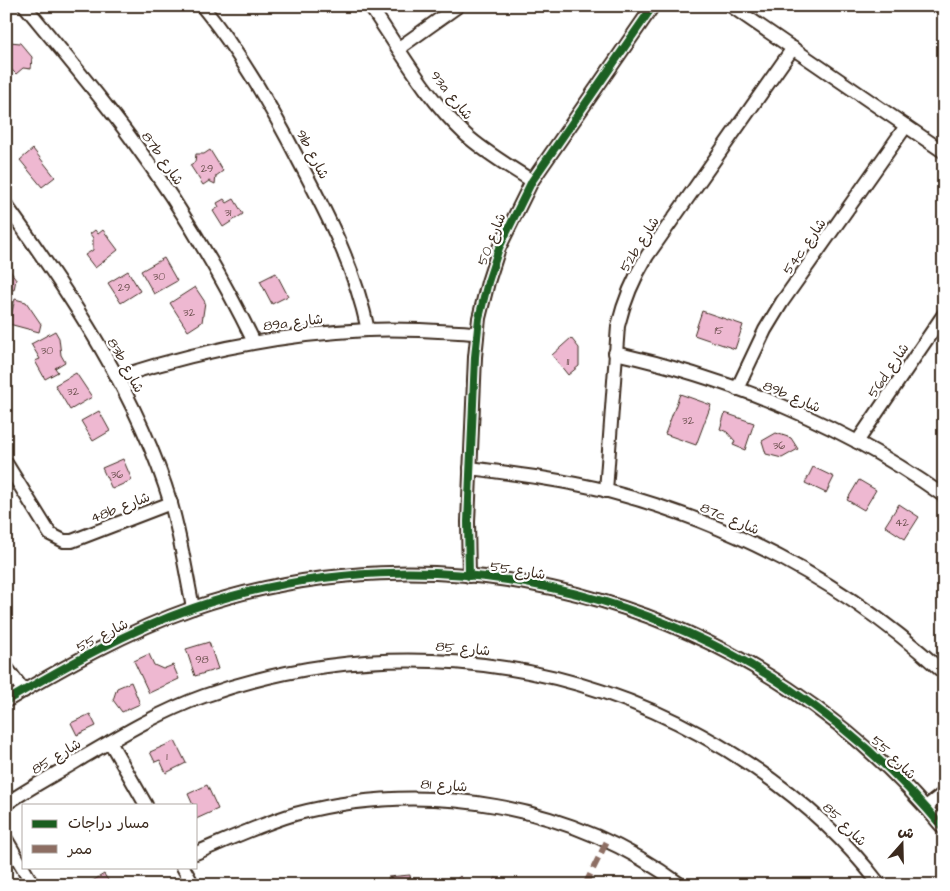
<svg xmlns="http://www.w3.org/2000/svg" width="950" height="891" font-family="'Architects Daughter','Playpen Sans Arabic',sans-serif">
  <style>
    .building { fill: #eeb8d1; stroke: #3b2a1e }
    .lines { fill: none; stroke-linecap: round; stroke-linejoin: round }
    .minor-casing { stroke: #3b2a1e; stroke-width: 16 }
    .minor { stroke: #fff; stroke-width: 12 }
    .quiet { stroke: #8d6e63; stroke-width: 6; stroke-dasharray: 12 6; stroke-linecap: butt }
    .cycleway-casing { stroke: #fff; stroke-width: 11 }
    .cycleway { stroke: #1b5e20; stroke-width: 8 }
    .labels { text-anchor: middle; stroke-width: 4.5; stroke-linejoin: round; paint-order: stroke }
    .number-label { font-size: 11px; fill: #684e4b }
    .street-label { font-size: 14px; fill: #3b2a1e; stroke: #fff }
  </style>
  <rect width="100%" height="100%" fill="#fff"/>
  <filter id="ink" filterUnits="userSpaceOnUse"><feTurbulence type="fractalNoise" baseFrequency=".02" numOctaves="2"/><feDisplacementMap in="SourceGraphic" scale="10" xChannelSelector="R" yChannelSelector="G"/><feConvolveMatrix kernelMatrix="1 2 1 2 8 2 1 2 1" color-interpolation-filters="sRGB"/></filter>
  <g filter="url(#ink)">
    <!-- building -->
    <g class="building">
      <polygon points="10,42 20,43 32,57 31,69 23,68 16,74 6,64"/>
      <polygon points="33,149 55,177 42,187 20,160"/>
      <polygon points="210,150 223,171 216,176 215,184 209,181 203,185 190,165 195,162 196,154 204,154"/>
      <polygon points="224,199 227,203 234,199 243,214 223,227 213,211 219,207 217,203"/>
      <polygon points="95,230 98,234 103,230 118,250 95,268 85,255 93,250 93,238 90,234"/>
      <polygon points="164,258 177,281 154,294 141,271"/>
      <polygon points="6,265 16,279 14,290 6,288"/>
      <polygon points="128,271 140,291 121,303 108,283"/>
      <polygon points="276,273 288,296 272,304 260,281"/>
      <polygon points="195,287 205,302 202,322 188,331 170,303"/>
      <polygon points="15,299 26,302 41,324 39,332 9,324"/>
      <polygon points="702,311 743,325 735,349 694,335"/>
      <polygon points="55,331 59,338 61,355 65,362 55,368 58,372 45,379 35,361 40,359 31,344"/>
      <polygon points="571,338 579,348 579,366 568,375 552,355"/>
      <polygon points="76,373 92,397 70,410 55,385"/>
      <polygon points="680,394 711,405 696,445 665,434"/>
      <polygon points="99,411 110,431 93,441 81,421"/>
      <polygon points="725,413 754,423 745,450 733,445 735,441 727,432 720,429"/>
      <polygon points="776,433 791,438 798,449 782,458 766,454 762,441"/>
      <polygon points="123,459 132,480 112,489 102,468"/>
      <polygon points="813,467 834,477 826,493 805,483"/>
      <polygon points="859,480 876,490 864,510 847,500"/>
      <polygon points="899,504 919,517 905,539 885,526"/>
      <polygon points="209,642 218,669 195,676 186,649"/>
      <polygon points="149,654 154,665 163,669 173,665 179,679 149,693 134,661"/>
      <polygon points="131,682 140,704 122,712 113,700 117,688"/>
      <polygon points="90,714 96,726 77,735 71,723"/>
      <polygon points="175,741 186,763 166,773 160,760 155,762 150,752"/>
      <polygon points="207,785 218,809 196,819 196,805 193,805 188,794"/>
      <polygon points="104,874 111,885 86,885"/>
      <polygon points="410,875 411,885 389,885 388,877"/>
      <polygon points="460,876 469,885 450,885"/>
      <polygon points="495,878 518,885 493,885"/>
    </g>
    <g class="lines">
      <!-- minor casing -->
      <g class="minor-casing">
        <g id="minor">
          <path d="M25,6C60,49 97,92 130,137C177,201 219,270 254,342"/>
          <path d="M202,6C241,54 271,106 299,161C328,216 355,268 368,330"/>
          <path d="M370,6C400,50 427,99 466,135C486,153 509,166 532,181"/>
          <polyline points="731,6 944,152"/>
          <polyline points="399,48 458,6"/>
          <path d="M6,205C72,297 138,395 171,504C181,539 186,573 193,608"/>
          <path d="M615,353C732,379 846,426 944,496"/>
          <path d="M117,377C198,351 281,334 367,330C403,328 440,331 477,333"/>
          <polyline points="737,389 765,330 782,302 906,126"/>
          <polyline points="857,442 944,314"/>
          <polyline points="6,463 50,534 64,541 72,541 171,503"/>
          <path d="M470,468C516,474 563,480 608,491C734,524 848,585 944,673"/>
          <path d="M606,491L618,326C624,301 633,279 647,256L793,48"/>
          <polyline points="469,576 468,522 475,357 479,318 488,282 499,248 532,181 653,6"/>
          <polyline points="6,667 24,691"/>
          <path d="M6,701C66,666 127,631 193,608C465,516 763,608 944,829"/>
          <polyline points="110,742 146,805"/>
          <path d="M6,804C29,788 54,775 77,761C118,737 159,712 204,696C367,638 549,651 701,735C770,773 832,822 880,885"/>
          <polyline points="926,807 944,793"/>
          <polyline points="6,839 33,885"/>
          <path d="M196,853C229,839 261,824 295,814C426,779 571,804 681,885"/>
          <polyline points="183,867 193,885"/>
        </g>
      </g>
      <!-- minor -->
      <use href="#minor" class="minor"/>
      <!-- quiet -->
      <polyline class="quiet" points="585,885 607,841"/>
      <!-- cycleway casing -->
      <g class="cycleway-casing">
        <g id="cycleway">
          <polyline points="469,576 468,522 475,357 479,318 488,282 499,248 532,181 653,6"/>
          <path d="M6,701C66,666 127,631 193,608C465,516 763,608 944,829"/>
        </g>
      </g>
      <!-- cycleway -->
      <use href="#cycleway" class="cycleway"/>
    </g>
  </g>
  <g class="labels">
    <!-- number labels -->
    <g class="number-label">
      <text x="207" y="172">29</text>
      <text x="228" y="216">31</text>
      <text x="159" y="280">30</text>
      <text x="124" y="291">29</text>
      <text x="189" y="316">32</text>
      <text x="719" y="334">15</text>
      <text x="47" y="354">30</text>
      <text x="568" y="365">11</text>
      <text x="73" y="395">32</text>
      <text x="688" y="424">32</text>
      <text x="779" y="449">36</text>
      <text x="117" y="478">36</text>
      <text x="902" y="526">42</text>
      <text x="202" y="663">98</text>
      <text x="167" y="760">1</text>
    </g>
    <!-- street labels -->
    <g class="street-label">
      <text transform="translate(452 95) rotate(51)" y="5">93a شارع</text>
      <text transform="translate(313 154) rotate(62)" y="5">91b شارع</text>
      <text transform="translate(163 158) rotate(55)" y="5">87b شارع</text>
      <text transform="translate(491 239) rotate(-68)" y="5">شارع 50</text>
      <text transform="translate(639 244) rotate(-58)" y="5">52b شارع</text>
      <text transform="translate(804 246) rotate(-55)" y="5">54c شارع</text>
      <text transform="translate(293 322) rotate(-7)" y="5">89a شارع</text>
      <text transform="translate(126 365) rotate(61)" y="5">83b شارع</text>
      <text transform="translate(888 370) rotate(-56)" y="5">56d شارع</text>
      <text transform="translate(792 396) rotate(23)" y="5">89b شارع</text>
      <text transform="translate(120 507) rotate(-21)" y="5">48b شارع</text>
      <text transform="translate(730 518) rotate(23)" y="5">87c شارع</text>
      <text transform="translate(518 570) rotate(9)" y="5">شارع 55</text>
      <text transform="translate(102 635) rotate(-27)" y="5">شارع 55</text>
      <text transform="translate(463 648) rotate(5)" y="5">شارع 85</text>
      <text transform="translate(56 756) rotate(-31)" y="5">شارع 85</text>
      <text transform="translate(894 757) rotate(44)" y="5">شارع 55</text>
      <text transform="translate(444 785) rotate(4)" y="5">شارع 81</text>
      <text transform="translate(845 824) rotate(45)" y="5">شارع 85</text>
    </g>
  </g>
  <!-- margin -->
  <rect width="950" height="891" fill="none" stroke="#fff" stroke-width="25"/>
  <rect x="12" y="12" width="925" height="866" fill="none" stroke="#3b2a1e" stroke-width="2" filter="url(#ink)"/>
  <!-- legend -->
  <rect x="22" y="804" width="175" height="65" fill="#ffffff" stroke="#b1aaa5"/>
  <rect x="32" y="820" width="25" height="8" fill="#1b5e20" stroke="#b1aaa5"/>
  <text x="68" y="828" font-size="15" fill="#3b2a1e">مسار دراجات</text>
  <rect x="32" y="845" width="25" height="8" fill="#8d6e63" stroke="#b1aaa5"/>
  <text x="68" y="854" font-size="15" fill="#3b2a1e">ممر</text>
  <!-- north arrow -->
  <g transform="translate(902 844) rotate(20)" stroke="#ffffff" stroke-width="4" paint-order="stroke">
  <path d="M0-4L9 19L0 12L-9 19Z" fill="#3b2a1e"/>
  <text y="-8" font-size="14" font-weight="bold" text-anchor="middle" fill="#3b2a1e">ش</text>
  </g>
</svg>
